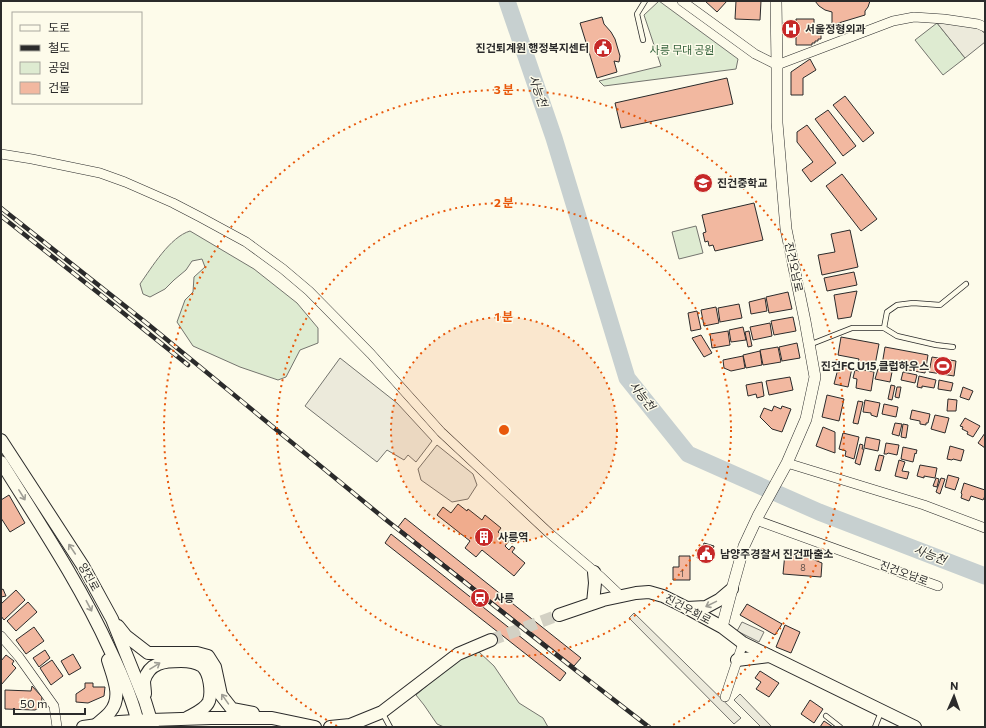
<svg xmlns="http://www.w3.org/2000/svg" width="986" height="728" font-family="Commissioner,'Noto Sans KR',sans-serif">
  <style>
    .green { fill: #deebd1; stroke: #74746e }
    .parking { fill: #eceadb; stroke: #74746e }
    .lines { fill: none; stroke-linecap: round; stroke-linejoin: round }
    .river { stroke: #c7d0d0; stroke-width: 17 }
    .building { fill: #f2b8a0; stroke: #2b2b2b }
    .secondary-tunnel { stroke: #d3d1c4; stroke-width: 12; stroke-dasharray: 12 6; stroke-linecap: butt }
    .service-casing { stroke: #2b2b2b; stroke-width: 6 }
    .minor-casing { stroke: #2b2b2b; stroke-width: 10 }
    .tertiary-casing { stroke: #2b2b2b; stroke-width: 12 }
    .secondary-casing { stroke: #2b2b2b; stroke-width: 14 }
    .service { stroke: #fdfbea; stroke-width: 4.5 }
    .minor { stroke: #fdfbea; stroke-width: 9 }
    .tertiary { stroke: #fdfbea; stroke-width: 11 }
    .secondary { stroke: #fdfbea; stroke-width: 12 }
    .rail-casing { stroke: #2b2b2b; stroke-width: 4.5 }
    .rail { stroke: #fdfbea; stroke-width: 3; stroke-dasharray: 9; stroke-linecap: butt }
    .oneway { stroke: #9e9d94 }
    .ring { fill: none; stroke: #e8590c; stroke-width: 2; stroke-dasharray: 2 4 }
    .labels { text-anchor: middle; stroke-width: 3; stroke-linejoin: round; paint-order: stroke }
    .number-label { font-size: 9px; fill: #5d4e48 }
    .poi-label { font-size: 11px; font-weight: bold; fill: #2b2b2b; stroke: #fdfbea; text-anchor: start }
    .park-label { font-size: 11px; fill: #34623c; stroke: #fdfbea }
    .street-label { font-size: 11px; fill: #2b2b2b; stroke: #fdfbea }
    .water-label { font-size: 12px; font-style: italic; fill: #2b2b2b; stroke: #fdfbea }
    .centre { fill: #e8590c; stroke: #fdfbea; stroke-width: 2 }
    .ring-label { font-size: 12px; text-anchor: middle; font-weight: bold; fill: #e8590c; stroke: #fdfbea; stroke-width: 3; stroke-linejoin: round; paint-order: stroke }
  </style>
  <rect width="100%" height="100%" fill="#fdfbea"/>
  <!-- green -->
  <g class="green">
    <polygon points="659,1 738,59 736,69 604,86 599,81 661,66 644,15"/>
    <polygon points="937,23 965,58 943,75 915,40"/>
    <polygon points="696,226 703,253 679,259 672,232"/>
    <path d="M190,231L254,269L297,303L318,328V343L300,350L286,377L278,380L240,367L193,346L177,322L185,300L193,292L194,277L205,267L202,259L192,261L186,270L174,280L165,289L150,297L143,294L140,284C152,267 170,237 190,231Z"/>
    <polygon points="479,652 494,666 519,703 543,718 548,727 444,727 437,724 424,705 416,695 459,658"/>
  </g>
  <!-- parking -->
  <g class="parking">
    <polygon points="937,23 953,24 978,26 985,34 985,42 965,58"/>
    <polygon points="340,358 397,403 432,441 416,462 408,455 404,460 387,450 377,462 305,406"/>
    <polygon points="437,445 473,474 477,485 468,499 452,502 421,480 418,469"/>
    <polygon points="634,613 741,718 734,724 629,618"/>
    <polygon points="742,622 764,632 759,642 737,631"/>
    <polygon points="740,694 772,727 761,727 734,700"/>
  </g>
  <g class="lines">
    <!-- river -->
    <polyline class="river" points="507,1 554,138 627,378 688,454 819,512 985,576"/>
  </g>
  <!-- building -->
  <g class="building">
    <polygon points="705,1 727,1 717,12"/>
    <polygon points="736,1 761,1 760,20 735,19"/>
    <polygon points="815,1 870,1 868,7 865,11 865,15 832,25 832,12 825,10 819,6"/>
    <polygon points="602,17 604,24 611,32 615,39 620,56 619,62 614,61 617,72 597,78 580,23"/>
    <polygon points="796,19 814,19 814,26 817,25 817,27 821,27 821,39 818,39 818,41 815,41 815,43 812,43 812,45 796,45"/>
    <polygon points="810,59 816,70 803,78 803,95 791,95 791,72"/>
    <polygon points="727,78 733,104 621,128 615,103"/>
    <polygon points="845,96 874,133 863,142 833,105"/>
    <polygon points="828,110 856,146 843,156 815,119"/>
    <polygon points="807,125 836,163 811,182 802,170 813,162 797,142 797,132"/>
    <polygon points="842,174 877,219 861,231 826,186"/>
    <polygon points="754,203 763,240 715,251 713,245 709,246 708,241 705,242 703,233 706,232 702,215"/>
    <polygon points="850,230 858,267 822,275 818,255 835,252 831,234"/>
    <polygon points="854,272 857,285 827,291 824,278"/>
    <polygon points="857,291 851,317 838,319 834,295"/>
    <polygon points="788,292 792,309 769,313 766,297"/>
    <polygon points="765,298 767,311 751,314 749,302"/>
    <polygon points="739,304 742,318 720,322 718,308"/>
    <polygon points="716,307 719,323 704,326 701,310"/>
    <polygon points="697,311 701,329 691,331 688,313"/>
    <polygon points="793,317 796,331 774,335 771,321"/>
    <polygon points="770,323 772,336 753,340 750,327"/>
    <polygon points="743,327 746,340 731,342 729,330"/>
    <polygon points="728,331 730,345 712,348 710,334"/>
    <polygon points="749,331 752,346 748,347 745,332"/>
    <polygon points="701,335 712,353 704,357 692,338"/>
    <polygon points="841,337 879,344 875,365 858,362 859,359 838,355"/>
    <polygon points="797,343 800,358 782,361 779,347"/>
    <polygon points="778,347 781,362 763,365 760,350"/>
    <polygon points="885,347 928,355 925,373 882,365"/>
    <polygon points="760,351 762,365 746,368 743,355"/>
    <polygon points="743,356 745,368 731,371 724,368 723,360"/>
    <polygon points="932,357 956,361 954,376 929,372"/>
    <polygon points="839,365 852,368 848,387 834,384"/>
    <polygon points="859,369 874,372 871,391 856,388 857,379 853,378 855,370 859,371"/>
    <polygon points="878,369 892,372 890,382 875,379"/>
    <polygon points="903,372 917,375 915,383 901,380"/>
    <polygon points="919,376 936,380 934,388 922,386 922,388 917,387"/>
    <polygon points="790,377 793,390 769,395 766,381"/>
    <polygon points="939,380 953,383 951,391 938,389"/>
    <polygon points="762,382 764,396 757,398 756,394 748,396 746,385"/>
    <polygon points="891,385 895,386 892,400 888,399"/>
    <polygon points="897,387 901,387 899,398 895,397"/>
    <polygon points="963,387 973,391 969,400 960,397"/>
    <polygon points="827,395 844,399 839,421 822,417"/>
    <polygon points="948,399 957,400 956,411 947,411"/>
    <polygon points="865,400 880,403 877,417 871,415 871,413 863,412"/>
    <polygon points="858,401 863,402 858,424 853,423"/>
    <polygon points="884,404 898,407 896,417 882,414"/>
    <polygon points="774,406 781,409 782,406 791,409 782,432 772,429 760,417 764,408 772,411"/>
    <polygon points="912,410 930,414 928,423 926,423 926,425 920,424 920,421 910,419"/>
    <polygon points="935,415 949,418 945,433 931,429"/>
    <polygon points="965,418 980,426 973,437 967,434 968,432 962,429 963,427 960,426"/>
    <polygon points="895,423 902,424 899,436 892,434"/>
    <polygon points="903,424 908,425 906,438 901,437"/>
    <polygon points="823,427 835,432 835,453 816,446"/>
    <polygon points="843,433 859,437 854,459 845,456 846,451 839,449"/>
    <polygon points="985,433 985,448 978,443"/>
    <polygon points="866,437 880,440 878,451 864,448"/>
    <polygon points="886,443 899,445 897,455 888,453 887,454 884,454"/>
    <polygon points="860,444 863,445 862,449 864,449 860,465 855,463"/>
    <polygon points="950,446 964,450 961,461 953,459 952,460 947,459"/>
    <polygon points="903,447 917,450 916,454 915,453 913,462 901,459"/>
    <polygon points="879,455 884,456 880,471 875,470"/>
    <polygon points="899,460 905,462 902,471 909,472 907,479 895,476"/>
    <polygon points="920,465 937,468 935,478 924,476 924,478 917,476"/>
    <polygon points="948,475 959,478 955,490 945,487"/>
    <polygon points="936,478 939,479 937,487 933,486"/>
    <polygon points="941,478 945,479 940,494 936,492"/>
    <polygon points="964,483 985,490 985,496 983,500 971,496 969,501 961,498 962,494 961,493"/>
    <polygon points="9,495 25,523 10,532 1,518 1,500"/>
    <polygon points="458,504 467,511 468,509 482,520 485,515 501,528 498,532 509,541 505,546 509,550 512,546 515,548 512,552 525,563 514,576 482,550 476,557 465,548 470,541 437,515 443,507 451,513"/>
    <polygon points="405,518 581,658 574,666 398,527"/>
    <polygon points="391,534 566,673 560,681 385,543"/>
    <polygon points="704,543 714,546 709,562 697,558 701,546 703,546"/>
    <polygon points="785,553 800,554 822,563 821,577 783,574"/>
    <polygon points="679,556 690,556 690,580 673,580 673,567 679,567"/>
    <polygon points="3,589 6,596 1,597 1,590"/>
    <polygon points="16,590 25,600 4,620 1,616 1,604"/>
    <polygon points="28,602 37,612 16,631 7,621"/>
    <polygon points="747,604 782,624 775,635 740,615"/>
    <polygon points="785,625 800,632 791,653 776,647"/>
    <polygon points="34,627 44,641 26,654 16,640"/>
    <polygon points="45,650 50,658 39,667 33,658"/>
    <polygon points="73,654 81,668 69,675 61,661"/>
    <polygon points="6,655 14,661 12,664 16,668 1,685 1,661"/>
    <polygon points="52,660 63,676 51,685 40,668"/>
    <polygon points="760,671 779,683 769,697 756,689 761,682 755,678"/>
    <polygon points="85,683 93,683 93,687 105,687 104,696 88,703 76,702 76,694 85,688"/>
    <polygon points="32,686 42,697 41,707 35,710 5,709 5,690 31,691"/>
    <polygon points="810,700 823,709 814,723 801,714"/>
    <polygon points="824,721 833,727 820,727"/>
  </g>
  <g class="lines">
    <!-- secondary-tunnel -->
    <polyline class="secondary-tunnel" points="491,640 559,615"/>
    <!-- service casing -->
    <g class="service-casing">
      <g id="service">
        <polyline points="643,40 637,14 645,1"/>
        <polyline points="884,328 887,312 897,305 913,303 940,305 966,284"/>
        <polyline points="809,345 852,328 884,328 897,336 936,345 953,347"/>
        <polyline points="382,712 390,727"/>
        <polyline points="826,716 840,727"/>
        <polyline points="875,727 881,712"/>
      </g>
    </g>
    <!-- minor casing -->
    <g class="minor-casing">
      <g id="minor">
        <polyline points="682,1 755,54 777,65 893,21 914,17 944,19 978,24 985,27"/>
        <polyline points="1,154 32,159 100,173 125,182 173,203 200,217 246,242 283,269 309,291 371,354 441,432 549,533 601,577 621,596"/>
        <polyline points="787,463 924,505 985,528"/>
        <polyline points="756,520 938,586"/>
        <polyline points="1,636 19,657 54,706 57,727"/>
        <polyline points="725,697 743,643"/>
      </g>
    </g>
    <!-- tertiary casing -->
    <g class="tertiary-casing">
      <polyline id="tertiary" points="722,627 732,589 744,546 758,516 787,463 806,419 815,377 805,321 786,229 777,123 777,65 776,1"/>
    </g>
    <!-- secondary casing -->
    <g class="secondary-casing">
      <g id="secondary">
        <polyline points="1,440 83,566 112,619 145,701 153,727"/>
        <path d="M1,462C39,523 80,584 110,650C122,675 133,700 139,727"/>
        <polyline points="593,603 595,583 594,572"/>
        <polyline points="687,608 706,607 719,600 732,589"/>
        <polyline points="559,615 603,600 636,593 649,592 663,596 687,608 722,627 743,643 915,727"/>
        <polyline points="118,626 126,636 148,653 197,653 208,656 215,667 221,695 232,709 253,713"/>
        <polyline points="737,660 769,656"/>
        <path d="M145,694C145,690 144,685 144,681C149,662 165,661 181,661C188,661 196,662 202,666C210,673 212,692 209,701C206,709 194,714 187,718"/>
        <path d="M96,725C100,721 106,717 110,712C123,697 113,677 108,660"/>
        <polyline points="83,727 119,722 151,720 211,718 272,718 315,727"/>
        <polyline points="330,727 350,725 382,712 458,654 491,640"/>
      </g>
    </g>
    <!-- service -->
    <use href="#service" class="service"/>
    <!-- minor -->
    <use href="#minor" class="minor"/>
    <!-- tertiary -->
    <use href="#tertiary" class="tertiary"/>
    <!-- secondary -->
    <use href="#secondary" class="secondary"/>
    <!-- rail casing -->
    <g class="rail-casing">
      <g id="rail">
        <polyline points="1,208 149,325 385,519 578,672 649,727"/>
        <polyline points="1,216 101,295 188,365"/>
      </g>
    </g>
    <!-- rail -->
    <use href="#rail" class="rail"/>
  </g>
  <!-- one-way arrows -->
  <defs><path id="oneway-shaft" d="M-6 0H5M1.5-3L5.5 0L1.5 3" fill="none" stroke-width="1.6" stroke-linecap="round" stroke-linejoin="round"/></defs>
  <g class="oneway">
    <use href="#oneway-shaft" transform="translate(22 495) rotate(58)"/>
    <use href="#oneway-shaft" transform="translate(72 549) rotate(-124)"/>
    <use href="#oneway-shaft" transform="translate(711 604) rotate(154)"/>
    <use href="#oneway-shaft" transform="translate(89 606) rotate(62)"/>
    <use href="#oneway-shaft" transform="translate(155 666) rotate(-32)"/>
    <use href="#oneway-shaft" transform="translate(225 699) rotate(-125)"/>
  </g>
  <!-- distance rings -->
  <circle cx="504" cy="430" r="113" fill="#e8590c" fill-opacity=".12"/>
  <g class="ring">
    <circle cx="504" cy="430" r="113"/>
    <circle cx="504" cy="430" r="227"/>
    <path d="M337 726A340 340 0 1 1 671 726"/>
  </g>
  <!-- icons -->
  <defs>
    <g id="hospital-disc" transform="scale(1)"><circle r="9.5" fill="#c62828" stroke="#fdfbea"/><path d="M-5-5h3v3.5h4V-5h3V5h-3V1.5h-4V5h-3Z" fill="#fff"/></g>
    <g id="civic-disc" transform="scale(1)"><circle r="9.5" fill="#c62828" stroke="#fdfbea"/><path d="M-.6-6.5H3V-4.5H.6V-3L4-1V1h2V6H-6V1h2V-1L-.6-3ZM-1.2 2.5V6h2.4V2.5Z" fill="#fff"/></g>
    <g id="school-disc" transform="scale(1)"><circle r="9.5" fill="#c62828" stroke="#fdfbea"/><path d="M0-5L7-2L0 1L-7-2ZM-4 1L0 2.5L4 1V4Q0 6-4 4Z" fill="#fff"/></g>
    <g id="stadium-disc" transform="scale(1)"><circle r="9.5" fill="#c62828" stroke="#fdfbea"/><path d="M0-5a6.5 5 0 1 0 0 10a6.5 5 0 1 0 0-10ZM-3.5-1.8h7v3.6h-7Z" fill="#fff"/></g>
    <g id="building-disc" transform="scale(1)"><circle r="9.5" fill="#c62828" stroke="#fdfbea"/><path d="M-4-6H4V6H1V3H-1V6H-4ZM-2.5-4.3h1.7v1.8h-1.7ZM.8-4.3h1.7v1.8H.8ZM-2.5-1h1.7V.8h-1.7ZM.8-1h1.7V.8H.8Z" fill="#fff"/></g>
    <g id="station-disc" transform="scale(1)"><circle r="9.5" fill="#c62828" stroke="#fdfbea"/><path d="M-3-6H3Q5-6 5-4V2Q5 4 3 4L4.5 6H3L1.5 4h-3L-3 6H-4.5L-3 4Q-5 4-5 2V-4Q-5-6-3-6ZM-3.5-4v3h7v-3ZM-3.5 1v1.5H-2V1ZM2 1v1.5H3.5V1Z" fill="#fff"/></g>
  </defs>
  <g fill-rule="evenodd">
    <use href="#hospital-disc" x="791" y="29"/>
    <use href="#civic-disc" x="603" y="48"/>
    <use href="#school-disc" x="703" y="183"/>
    <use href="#stadium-disc" x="943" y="366"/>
    <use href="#building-disc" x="484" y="537"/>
    <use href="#civic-disc" x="706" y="554"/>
    <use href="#station-disc" x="480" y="598"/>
  </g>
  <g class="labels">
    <!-- number labels -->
    <g class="number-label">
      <text x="803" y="571">8</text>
      <text x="682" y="577">1</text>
    </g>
    <!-- poi labels -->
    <g class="poi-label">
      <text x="805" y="33">서울정형외과</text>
      <text x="589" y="52" text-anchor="end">진건퇴계원 행정복지센터</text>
      <text x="717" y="187">진건중학교</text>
      <text x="929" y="370" text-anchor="end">진건FC U15 클럽하우스</text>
      <text x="498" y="541">사릉역</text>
      <text x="720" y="558">남양주경찰서 진건파출소</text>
      <text x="494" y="602">사릉</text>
    </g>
    <!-- park labels -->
    <g class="park-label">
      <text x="682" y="54">사릉 무대 공원</text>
    </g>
    <!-- street labels -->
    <g class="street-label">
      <text transform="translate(794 267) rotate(78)" y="4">진건오남로</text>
      <text transform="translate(904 573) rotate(20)" y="4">진건오남로</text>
      <text transform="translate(89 577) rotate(61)" y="4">양진로</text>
      <text transform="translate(688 609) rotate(28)" y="4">진건우회로</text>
    </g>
    <!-- water labels -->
    <g class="water-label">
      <text transform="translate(538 91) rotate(71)" y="4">사능천</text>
      <text transform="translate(642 396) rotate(52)" y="4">사능천</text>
      <text transform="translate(930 555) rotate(21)" y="4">사능천</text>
    </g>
  </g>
  <circle cx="504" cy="430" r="6" class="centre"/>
  <g class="ring-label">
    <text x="504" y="94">3 분</text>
    <text x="504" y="207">2 분</text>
    <text x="504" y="321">1 분</text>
  </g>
  <!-- border -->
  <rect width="986" height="728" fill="none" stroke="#2b2b2b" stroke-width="4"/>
  <!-- legend -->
  <rect x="12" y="12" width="130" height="92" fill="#fdfbea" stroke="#a9a89e"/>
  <rect x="20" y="25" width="20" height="6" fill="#fdfbea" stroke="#a9a89e"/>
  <text x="48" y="32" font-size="12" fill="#2b2b2b">도로</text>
  <rect x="20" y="45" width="20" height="6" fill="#2b2b2b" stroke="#a9a89e"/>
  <text x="48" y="52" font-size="12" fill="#2b2b2b">철도</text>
  <rect x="20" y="62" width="20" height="12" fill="#deebd1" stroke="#a9a89e"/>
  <text x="48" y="72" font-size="12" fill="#2b2b2b">공원</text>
  <rect x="20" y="82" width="20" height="12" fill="#f2b8a0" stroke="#a9a89e"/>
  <text x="48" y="92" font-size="12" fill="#2b2b2b">건물</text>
  <!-- north arrow -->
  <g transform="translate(954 696) rotate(2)" stroke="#fdfbea" stroke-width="3" paint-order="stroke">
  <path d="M0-3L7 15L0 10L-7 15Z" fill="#2b2b2b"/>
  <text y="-6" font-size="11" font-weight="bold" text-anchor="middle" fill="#2b2b2b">N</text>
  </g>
  <!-- scale -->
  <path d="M14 708v6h71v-6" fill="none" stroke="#2b2b2b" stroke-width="2"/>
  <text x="20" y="708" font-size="12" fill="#2b2b2b" stroke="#fdfbea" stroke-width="3" paint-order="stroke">50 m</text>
</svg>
